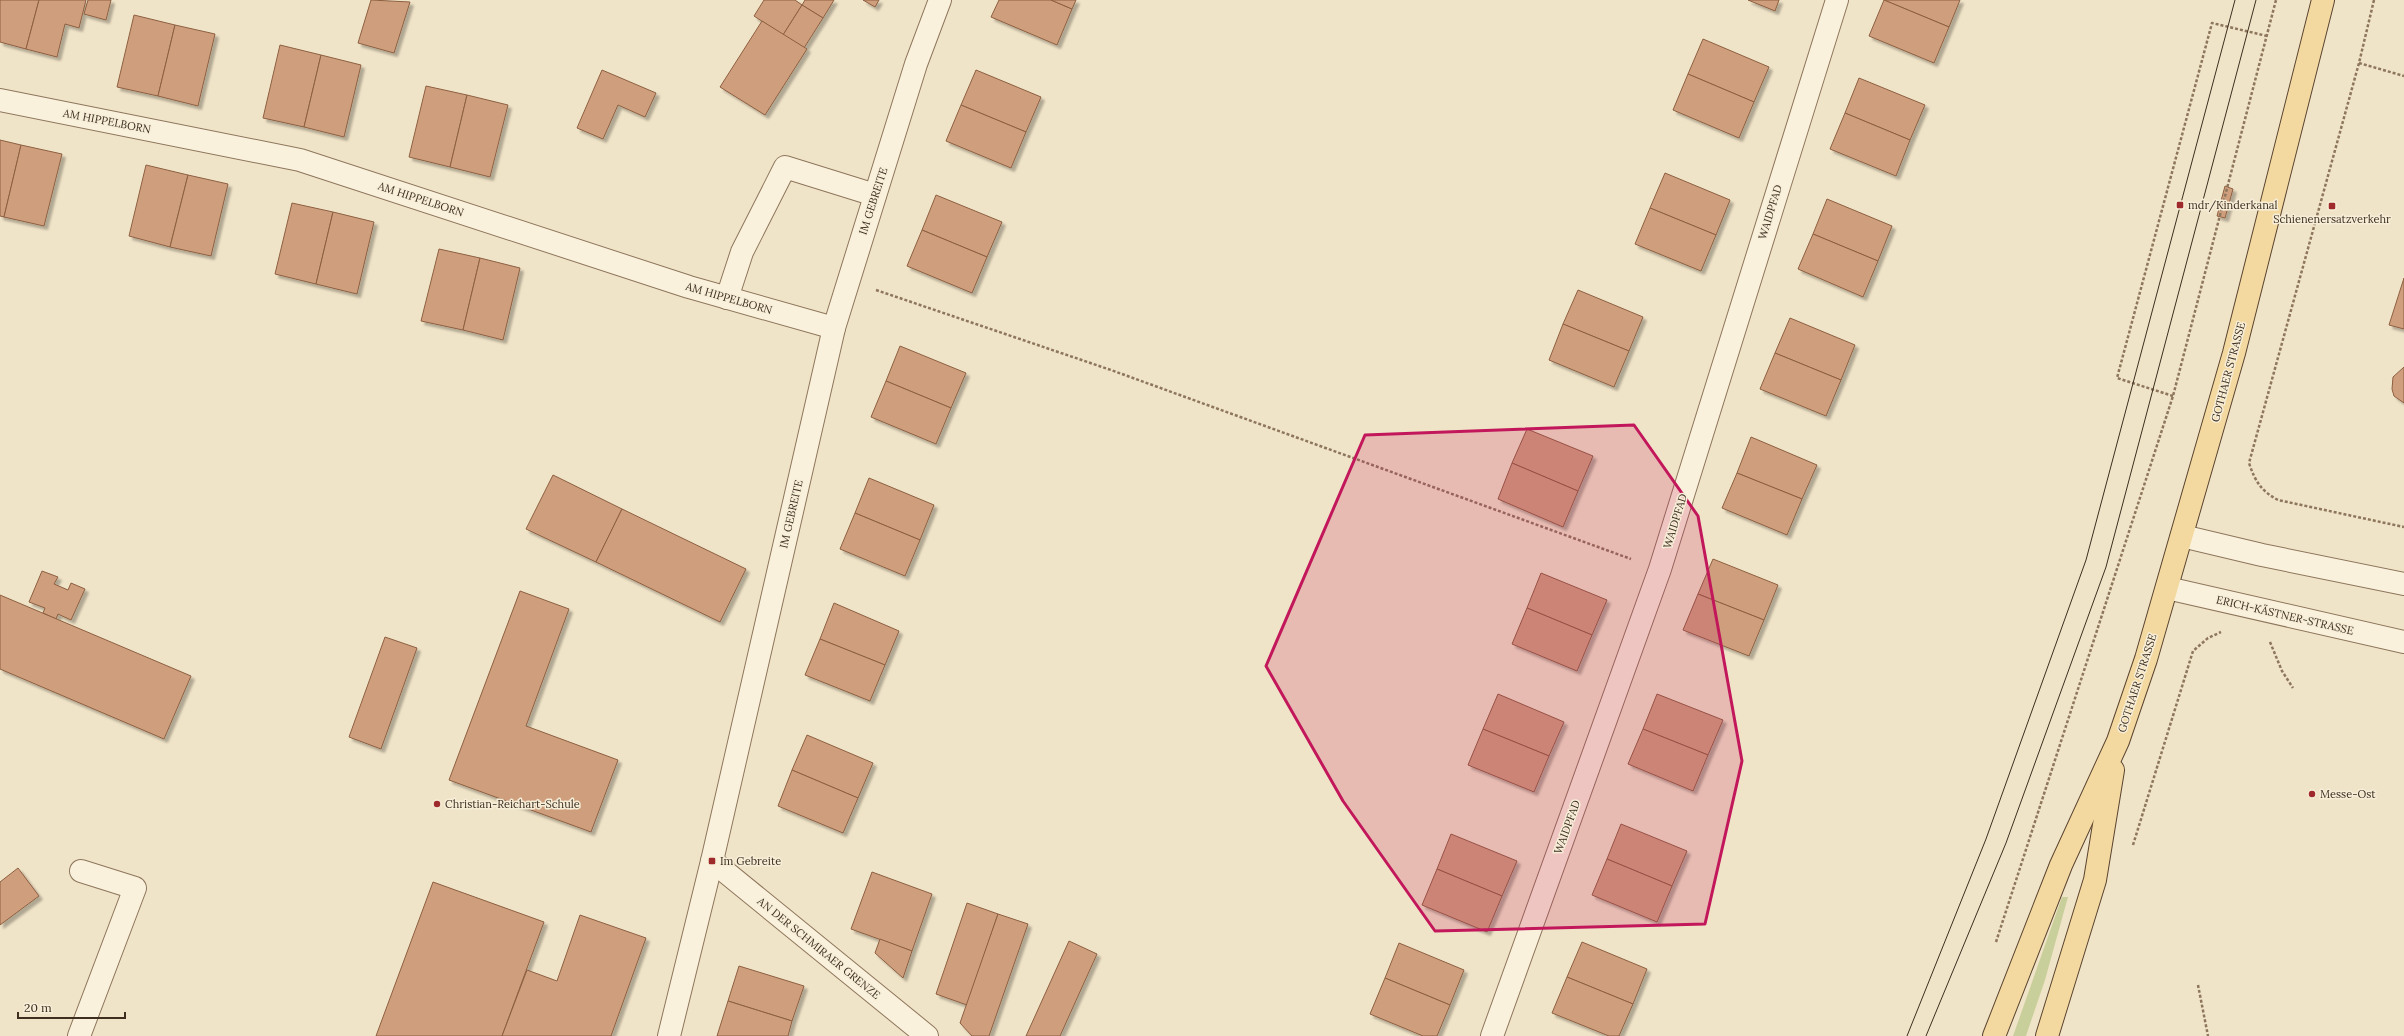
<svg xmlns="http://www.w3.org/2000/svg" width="2404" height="1036" font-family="Lora,serif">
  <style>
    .green { fill: #c9cf9b }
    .building { fill: #cf9f7d; stroke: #8d5f41; filter: url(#shadow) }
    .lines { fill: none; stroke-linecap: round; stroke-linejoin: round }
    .minor-casing { stroke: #8d765c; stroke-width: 24 }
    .major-casing { stroke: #5b4430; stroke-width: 24 }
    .path { stroke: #8d765c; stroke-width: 2.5; stroke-dasharray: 3 2; stroke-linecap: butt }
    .minor { stroke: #faf1dc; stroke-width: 22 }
    .major { stroke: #f3d9a0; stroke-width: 22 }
    .tram { stroke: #3d2e20; stroke-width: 1 }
    .marked { fill: #c2185b; fill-opacity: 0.2; stroke: #c2185b; stroke-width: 3; stroke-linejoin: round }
    .poi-dot { fill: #9e2a2b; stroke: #f7eed8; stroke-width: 1.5 }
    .labels { text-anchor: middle; stroke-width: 3; stroke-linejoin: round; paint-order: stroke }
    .street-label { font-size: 11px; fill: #3d2e20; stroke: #f7eed8 }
    .poi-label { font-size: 11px; fill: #3d2e20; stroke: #f7eed8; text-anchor: start }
  </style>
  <defs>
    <filter id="shadow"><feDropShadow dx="3.5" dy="3.5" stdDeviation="1" flood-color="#0004"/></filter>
  </defs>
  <rect width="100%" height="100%" fill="#f0e4c8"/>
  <!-- green -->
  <polygon class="green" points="2062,897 2068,897 2045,980 2026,1036 2013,1036"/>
  <!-- building -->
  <g class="building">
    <polygon points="0,0 39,0 26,49 0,42"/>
    <polygon points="39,0 86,0 79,28 65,24 57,57 26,49"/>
    <polygon points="88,0 111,0 106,20 84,14"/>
    <polygon points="371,0 410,2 394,53 358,43"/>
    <polygon points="764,0 795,0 802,5 783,35 754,16"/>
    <polygon points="805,0 834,0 823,18 802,5"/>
    <polygon points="863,0 879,0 875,7"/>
    <polygon points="999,0 1051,0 1072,9 1057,45 991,17"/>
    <polygon points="1051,0 1076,0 1072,9"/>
    <polygon points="1748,0 1779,0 1775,11"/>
    <polygon points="1884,0 1960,0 1949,27"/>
    <polygon points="1884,0 1949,27 1934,63 1869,36"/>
    <polygon points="802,5 823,18 804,48 783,35"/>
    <polygon points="134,15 175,25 158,96 117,87"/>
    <polygon points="762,21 807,49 765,115 720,87"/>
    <polygon points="175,25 215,34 198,106 158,96"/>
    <polygon points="1703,39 1769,67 1754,102 1688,74"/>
    <polygon points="280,45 321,55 304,127 263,118"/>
    <polygon points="321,55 361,65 344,137 304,127"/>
    <polygon points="602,70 656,93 645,117 618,105 603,139 577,128"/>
    <polygon points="976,70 1041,97 1026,132 961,105"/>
    <polygon points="1688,74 1754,102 1739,138 1673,110"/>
    <polygon points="1859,78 1925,105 1910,140 1845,113"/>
    <polygon points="426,86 467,95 450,167 409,157"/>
    <polygon points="467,95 508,105 490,177 450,167"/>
    <polygon points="961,105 1026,132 1011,168 946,141"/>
    <polygon points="1845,113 1910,140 1896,176 1830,149"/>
    <polygon points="0,140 21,145 4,217 0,216"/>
    <polygon points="21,145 62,154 44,226 4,217"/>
    <polygon points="146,165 188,175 170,247 129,236"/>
    <polygon points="1665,173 1730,200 1716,235 1650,208"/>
    <polygon points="188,175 228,184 211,256 170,247"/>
    <polygon points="2225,186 2233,189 2225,218 2217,216"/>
    <polygon points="936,195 1002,222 987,257 922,230"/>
    <polygon points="1827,199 1892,226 1878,261 1813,234"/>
    <polygon points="292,203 333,212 316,284 275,274"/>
    <polygon points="1650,208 1716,235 1701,271 1635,244"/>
    <polygon points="333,212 374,222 357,294 316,284"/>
    <polygon points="922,230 987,257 972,293 907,266"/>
    <polygon points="1813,234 1878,261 1863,297 1798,269"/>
    <polygon points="439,249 480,258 463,330 421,321"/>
    <polygon points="480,258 520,268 503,340 463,330"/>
    <polygon points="2404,278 2404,329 2389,325"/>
    <polygon points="1578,290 1643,317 1629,351 1563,324"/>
    <polygon points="1790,318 1855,345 1841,380 1775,353"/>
    <polygon points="1563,324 1629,351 1614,387 1549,360"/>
    <polygon points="900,346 966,373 951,408 886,381"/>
    <polygon points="1775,353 1841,380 1826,416 1760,389"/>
    <polygon points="2404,367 2404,403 2394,396 2392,389 2393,377"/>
    <polygon points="886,381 951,408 936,444 871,417"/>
    <polygon points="1527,429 1593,456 1578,491 1512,463"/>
    <polygon points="1751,437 1817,465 1802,499 1737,473"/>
    <polygon points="1512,463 1578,491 1563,527 1498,499"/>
    <polygon points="1737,473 1802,499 1787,535 1722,508"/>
    <polygon points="553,475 622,509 596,562 526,529"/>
    <polygon points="869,478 934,505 920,540 855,513"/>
    <polygon points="622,509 746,569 720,622 596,562"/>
    <polygon points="855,513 920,540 905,576 840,549"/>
    <polygon points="1713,559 1778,585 1764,620 1698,594"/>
    <polygon points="42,571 58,577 54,584 68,590 71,583 85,589 71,620 58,614 56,619 43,613 45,608 29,602"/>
    <polygon points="1541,573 1607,600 1592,635 1527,608"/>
    <polygon points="520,591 569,609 526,726 618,760 591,832 449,780"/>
    <polygon points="1698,594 1764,620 1749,656 1683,630"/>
    <polygon points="0,595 191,676 164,739 0,669"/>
    <polygon points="834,603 899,631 885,665 820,639"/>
    <polygon points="1527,608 1592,635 1577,671 1512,644"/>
    <polygon points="385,637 417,648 381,749 349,737"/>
    <polygon points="820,639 885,665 870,701 805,675"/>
    <polygon points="1498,694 1564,722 1549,756 1483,729"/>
    <polygon points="1657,694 1723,720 1708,755 1643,729"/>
    <polygon points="1483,729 1549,756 1534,792 1468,765"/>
    <polygon points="1643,729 1708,755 1693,791 1628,764"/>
    <polygon points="807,735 873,763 858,798 792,770"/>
    <polygon points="792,770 858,798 843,833 778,806"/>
    <polygon points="1621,824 1687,851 1672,886 1607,859"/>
    <polygon points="1451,834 1517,861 1502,896 1437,869"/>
    <polygon points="1607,859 1672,886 1657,922 1592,895"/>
    <polygon points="18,868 39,896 0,925 0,882"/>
    <polygon points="1437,869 1502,896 1487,932 1422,905"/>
    <polygon points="872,872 932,894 912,951 851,929"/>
    <polygon points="433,882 544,922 502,1036 376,1036"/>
    <polygon points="967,903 998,914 967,1005 936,994"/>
    <polygon points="998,914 1028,924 989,1036 972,1036 960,1023"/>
    <polygon points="580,915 646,938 611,1036 502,1036 527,970 557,981"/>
    <polygon points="880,939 912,951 903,978 875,953"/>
    <polygon points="1069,941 1097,954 1060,1036 1026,1036"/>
    <polygon points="1582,942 1647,969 1633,1004 1567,977"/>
    <polygon points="1399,943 1464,970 1450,1005 1385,978"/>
    <polygon points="739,966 804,986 792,1021 728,1001"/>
    <polygon points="1567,977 1633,1004 1619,1036 1609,1036 1552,1013"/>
    <polygon points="1385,978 1450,1005 1437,1036 1423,1036 1370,1014"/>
    <polygon points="728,1001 792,1021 788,1036 717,1036"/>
  </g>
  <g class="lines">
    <!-- minor casing -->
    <g class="minor-casing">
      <g id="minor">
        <polyline points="0,100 300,160 689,287 834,328"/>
        <polyline points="727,298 742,252 785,167 875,195"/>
        <polyline points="2182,536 2262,555 2404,584"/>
        <polyline points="2167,588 2404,642"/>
        <polyline points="712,861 927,1036"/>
        <polyline points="79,1036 135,888 81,871"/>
        <polyline points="669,1036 712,861 834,328 916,64 940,0"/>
        <polyline points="1492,1036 1660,569 1837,0"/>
      </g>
    </g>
    <!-- major casing -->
    <g class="major-casing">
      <g id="major">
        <polyline points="1994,1036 2061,865 2118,741 2146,659 2234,353 2323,0"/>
        <polyline points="2047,1036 2095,880 2113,770"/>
      </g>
    </g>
    <!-- path -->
    <g class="path">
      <path d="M2374,0L2359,63L2249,463C2255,481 2261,491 2278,500L2404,527"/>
      <polyline points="2359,63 2404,76"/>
      <polyline points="876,290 1111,370 1631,559"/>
      <polyline points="2173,396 2117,378 2212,23 2267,36"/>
      <polyline points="2270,642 2282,671 2293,688"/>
      <polyline points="2133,845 2193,651 2208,638 2221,632"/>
      <polyline points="1996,942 2173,396 2276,0"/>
      <polyline points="2198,985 2208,1036"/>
    </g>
    <!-- minor -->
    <use href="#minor" class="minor"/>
    <!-- major -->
    <use href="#major" class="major"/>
    <!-- tram -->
    <g class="tram">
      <polyline points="1907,1036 1986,839 2086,560 2235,0"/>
      <polyline points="1926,1036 2006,843 2106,567 2256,0"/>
    </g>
  </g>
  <!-- marked area -->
  <path class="marked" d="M1634,425L1698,516L1742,761L1705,924L1435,931L1343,801L1266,666L1365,435Z"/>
  <!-- markers -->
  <g class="poi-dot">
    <rect x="2176" y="201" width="8" height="8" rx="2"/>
    <rect x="2328" y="202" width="8" height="8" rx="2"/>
    <circle cx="2312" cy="794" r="4"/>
    <circle cx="437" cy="804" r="4"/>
    <rect x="708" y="857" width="8" height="8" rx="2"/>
  </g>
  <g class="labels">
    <!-- street labels -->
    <g class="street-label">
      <text transform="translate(107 121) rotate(11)" y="4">AM HIPPELBORN</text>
      <text transform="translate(421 199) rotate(18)" y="4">AM HIPPELBORN</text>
      <text transform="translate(873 201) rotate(-72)" y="4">IM GEBREITE</text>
      <text transform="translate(1770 212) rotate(-73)" y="4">WAIDPFAD</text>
      <text transform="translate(729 298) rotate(16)" y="4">AM HIPPELBORN</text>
      <text transform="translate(2228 372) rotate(-75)" y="4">GOTHAER STRASSE</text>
      <text transform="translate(791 514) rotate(-77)" y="4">IM GEBREITE</text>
      <text transform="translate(1675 521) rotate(-73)" y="4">WAIDPFAD</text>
      <text transform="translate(2285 615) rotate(13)" y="4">ERICH-KÄSTNER-STRASSE</text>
      <text transform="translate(2137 683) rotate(-72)" y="4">GOTHAER STRASSE</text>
      <text transform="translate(1567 827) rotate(-70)" y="4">WAIDPFAD</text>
      <text transform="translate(819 948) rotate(39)" y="4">AN DER SCHMIRAER GRENZE</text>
    </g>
    <!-- poi labels -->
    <g class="poi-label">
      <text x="2188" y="209">mdr/Kinderkanal</text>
      <text x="2332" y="223" text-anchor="middle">Schienenersatzverkehr</text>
      <text x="2320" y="798">Messe-Ost</text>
      <text x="445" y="808">Christian-Reichart-Schule</text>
      <text x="720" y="865">Im Gebreite</text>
    </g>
  </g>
  <!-- scale -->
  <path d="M18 1012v6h107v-6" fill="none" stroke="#3d2e20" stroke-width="2"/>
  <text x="24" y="1012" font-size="12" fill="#3d2e20" stroke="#f7eed8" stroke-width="3" paint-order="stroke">20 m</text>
</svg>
